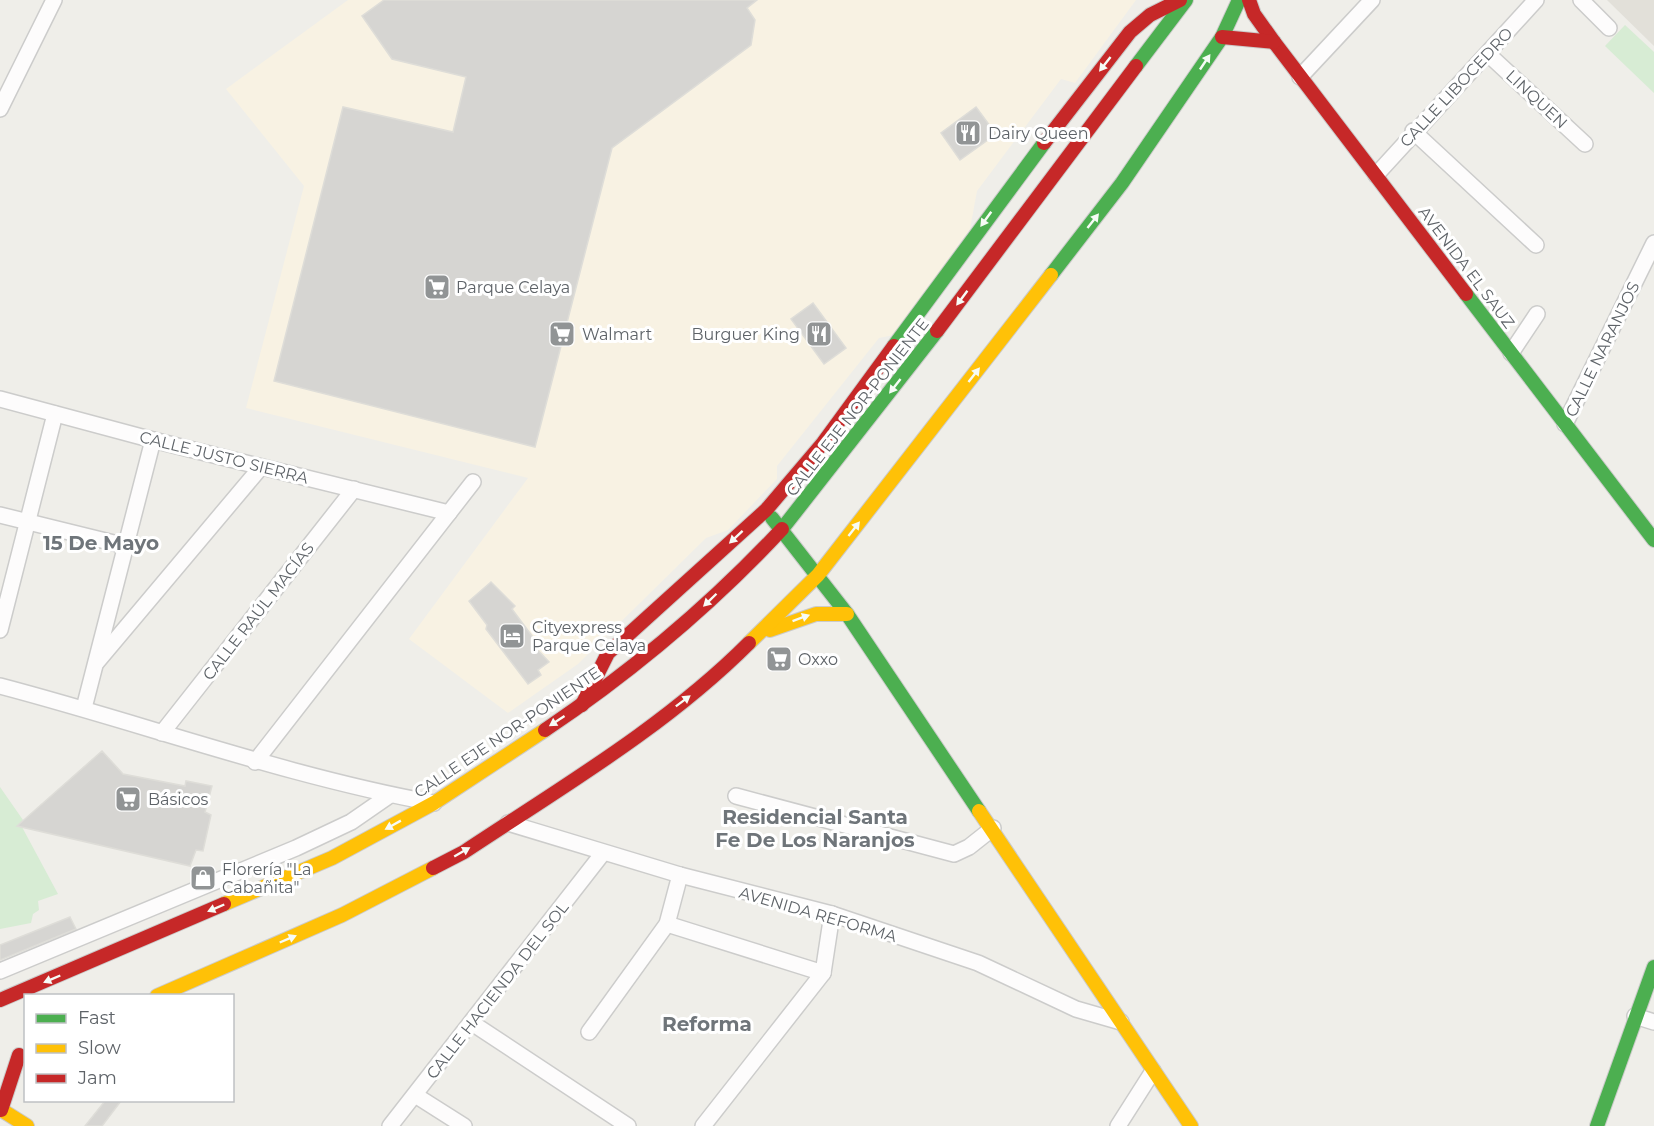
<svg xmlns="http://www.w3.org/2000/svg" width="1654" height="1126" font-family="Montserrat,sans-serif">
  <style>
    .commercial { fill: #f8f2e3 }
    .education { fill: #e2e0d9 }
    .green { fill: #d7ecd4 }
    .building { fill: #d6d5d2; stroke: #deddd8; stroke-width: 1.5 }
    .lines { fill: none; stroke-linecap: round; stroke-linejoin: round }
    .street-casing { stroke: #cccccb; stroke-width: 18 }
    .fast-casing { stroke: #cbcbca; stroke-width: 16 }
    .slow-casing { stroke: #cbcbca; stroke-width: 16 }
    .jam-casing { stroke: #cbcbca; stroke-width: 16 }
    .street { stroke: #fdfcfc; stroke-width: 15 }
    .fast { stroke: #4caf50; stroke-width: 14 }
    .slow { stroke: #ffc107; stroke-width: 14 }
    .jam { stroke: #c62828; stroke-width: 14 }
    .oneway { fill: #f6fbf6 }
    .labels { text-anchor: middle; stroke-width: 6; stroke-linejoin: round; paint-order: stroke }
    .street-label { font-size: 16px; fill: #5e6368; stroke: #fff }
    .poi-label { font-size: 16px; fill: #5e6368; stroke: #fff; text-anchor: start }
    .quarter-label { font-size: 20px; font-weight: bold; fill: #6f757a; stroke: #fff }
  </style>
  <rect width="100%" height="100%" fill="#efeee9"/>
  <!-- commercial -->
  <polygon class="commercial" points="348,0 1136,0 1075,83 1061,79 977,191 970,229 894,335 879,338 777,466 777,479 728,530 706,538 578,664 508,713 409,639 528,478 246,408 304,186 226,89"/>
  <!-- education -->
  <polygon class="education" points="1607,0 1654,0 1654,46"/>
  <!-- green -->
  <g class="green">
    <polygon points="1625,25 1654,52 1654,93 1605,46"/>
    <polygon points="0,787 23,820 18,825 22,827 58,894 38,901 39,910 33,914 31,923 0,929"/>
  </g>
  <!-- building -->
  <g class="building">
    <polygon points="384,0 757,0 747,8 755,20 751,45 612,148 535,447 274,381 343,107 453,132 466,77 392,59 362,16"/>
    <polygon points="976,107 996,134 960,160 941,133"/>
    <polygon points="813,303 846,348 824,364 791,319"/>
    <polygon points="491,582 515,606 512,609 535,640 534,646 549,662 538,670 541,675 528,684 486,629 487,625 469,601"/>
    <polygon points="102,751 123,774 185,786 186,781 212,786 205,812 211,815 203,851 196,850 190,866 17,826"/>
    <polygon points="70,917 76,929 0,960 0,945"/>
    <polygon points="105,1101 121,1101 102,1126 85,1126"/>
  </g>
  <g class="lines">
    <!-- street casing -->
    <g class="street-casing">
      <g id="street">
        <polyline points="1581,0 1609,28"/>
        <polyline points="1488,54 1585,144"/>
        <polyline points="1300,77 1372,0"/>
        <polyline points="0,109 54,0"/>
        <polyline points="1413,131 1536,245"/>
        <polyline points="1376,175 1536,0"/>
        <polyline points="1511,353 1537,314"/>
        <polyline points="0,399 153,440 449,513"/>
        <polyline points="1565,424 1654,243"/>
        <polyline points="0,515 126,546"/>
        <polyline points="0,630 55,414"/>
        <polyline points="97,662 261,467"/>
        <path d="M0,686C145,724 286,776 434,803"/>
        <polyline points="84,708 153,440"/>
        <polyline points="162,733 354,489"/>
        <polyline points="255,762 473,482"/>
        <polyline points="736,796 954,854 969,847 993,828"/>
        <polyline points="508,823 680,875 832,914 978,963 1076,1009 1121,1022"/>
        <polyline points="667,924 823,973"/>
        <polyline points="0,971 296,848 351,822 390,795"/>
        <polyline points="1635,1016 1654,1022"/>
        <polyline points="472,1023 628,1126"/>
        <polyline points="589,1032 667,924 680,875"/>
        <polyline points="415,1095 464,1126"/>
        <polyline points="390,1126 603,853"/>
        <polyline points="703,1126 823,973 832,914"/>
        <polyline points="1118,1126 1153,1071"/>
      </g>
    </g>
    <!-- fast casing -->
    <g class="fast-casing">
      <g id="fast">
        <polyline points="1136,66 1186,0"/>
        <polyline points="1051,275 1122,183 1222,37 1239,0"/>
        <polyline points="1466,294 1654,540"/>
        <polyline points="894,346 1044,143"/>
        <polyline points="772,518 847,614 979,811"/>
        <polyline points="782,529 937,331"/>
        <polyline points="1597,1126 1654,967"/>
      </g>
    </g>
    <!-- slow casing -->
    <g class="slow-casing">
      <g id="slow">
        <polyline points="770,630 816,614 847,614"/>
        <polyline points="749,643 818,575 1051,275"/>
        <polyline points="979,811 1191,1126"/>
        <polyline points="224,904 332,858 434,803 545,730"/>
        <polyline points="157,996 342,915 433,868"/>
        <polyline points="0,1109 27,1126"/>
      </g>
    </g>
    <!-- jam casing -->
    <g class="jam-casing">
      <g id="jam">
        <polyline points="1249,0 1254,14 1274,42 1466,294"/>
        <polyline points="1222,37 1274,42"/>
        <polyline points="1044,143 1130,32 1150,15 1180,0"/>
        <polyline points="937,331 1136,66"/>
        <polyline points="582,705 608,653 766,510 823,443 894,346"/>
        <path d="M545,730C631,672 711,605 782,529"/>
        <path d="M433,868L464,852C562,787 666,726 749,643"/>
        <polyline points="0,1000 224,904"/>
        <polyline points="1,1110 19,1055"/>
      </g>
    </g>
    <!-- street -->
    <use href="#street" class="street"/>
    <!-- fast -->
    <use href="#fast" class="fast"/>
    <!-- slow -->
    <use href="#slow" class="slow"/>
    <!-- jam -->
    <use href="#jam" class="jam"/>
  </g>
  <!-- one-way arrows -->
  <defs><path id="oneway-solid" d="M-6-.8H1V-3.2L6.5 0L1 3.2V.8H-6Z" transform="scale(1.5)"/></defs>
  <g class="oneway">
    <use href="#oneway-solid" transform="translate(1205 62) rotate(-56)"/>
    <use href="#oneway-solid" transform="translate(1105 64) rotate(128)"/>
    <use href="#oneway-solid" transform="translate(986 219) rotate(126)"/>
    <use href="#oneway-solid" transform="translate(1093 221) rotate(-52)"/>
    <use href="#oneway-solid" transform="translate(962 298) rotate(127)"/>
    <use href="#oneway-solid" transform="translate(974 375) rotate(-52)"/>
    <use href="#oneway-solid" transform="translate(895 386) rotate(128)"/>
    <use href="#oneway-solid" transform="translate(854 529) rotate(-52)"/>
    <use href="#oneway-solid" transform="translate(736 537) rotate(137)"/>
    <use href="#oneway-solid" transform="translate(710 600) rotate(136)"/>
    <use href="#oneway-solid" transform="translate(801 618) rotate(-20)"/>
    <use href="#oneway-solid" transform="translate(683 701) rotate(-37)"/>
    <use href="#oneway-solid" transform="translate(557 721) rotate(147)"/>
    <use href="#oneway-solid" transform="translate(393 825) rotate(151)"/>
    <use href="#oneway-solid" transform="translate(462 852) rotate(-30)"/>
    <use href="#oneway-solid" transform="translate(216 908) rotate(157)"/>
    <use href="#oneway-solid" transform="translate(288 939) rotate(-23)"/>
    <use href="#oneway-solid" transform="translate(52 979) rotate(157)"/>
  </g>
  <!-- icons -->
  <defs>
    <g id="restaurant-square" transform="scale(1.35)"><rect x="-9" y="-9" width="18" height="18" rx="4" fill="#919495" stroke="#fff"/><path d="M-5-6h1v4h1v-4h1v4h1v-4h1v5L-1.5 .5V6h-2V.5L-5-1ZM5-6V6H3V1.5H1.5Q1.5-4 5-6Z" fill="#fff"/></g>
    <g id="supermarket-square" transform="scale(1.35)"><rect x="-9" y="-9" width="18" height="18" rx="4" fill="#919495" stroke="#fff"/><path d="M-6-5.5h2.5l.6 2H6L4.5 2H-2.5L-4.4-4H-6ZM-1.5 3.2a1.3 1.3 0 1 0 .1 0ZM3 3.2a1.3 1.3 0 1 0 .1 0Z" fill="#fff"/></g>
    <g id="hotel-square" transform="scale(1.35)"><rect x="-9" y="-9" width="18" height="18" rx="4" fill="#919495" stroke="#fff"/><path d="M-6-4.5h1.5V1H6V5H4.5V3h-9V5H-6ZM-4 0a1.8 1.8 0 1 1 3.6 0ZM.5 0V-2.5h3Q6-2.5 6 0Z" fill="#fff"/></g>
    <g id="shop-square" transform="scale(1.35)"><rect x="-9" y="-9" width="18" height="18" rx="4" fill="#919495" stroke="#fff"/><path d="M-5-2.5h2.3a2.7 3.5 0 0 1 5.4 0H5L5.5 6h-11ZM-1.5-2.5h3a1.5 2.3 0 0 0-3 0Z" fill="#fff"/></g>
  </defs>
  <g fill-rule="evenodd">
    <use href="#restaurant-square" x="968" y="133"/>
    <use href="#supermarket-square" x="437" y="287"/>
    <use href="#supermarket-square" x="562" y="334"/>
    <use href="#restaurant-square" x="819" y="334"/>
    <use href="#hotel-square" x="512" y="636"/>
    <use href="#supermarket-square" x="779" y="659"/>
    <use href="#supermarket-square" x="128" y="799"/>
    <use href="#shop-square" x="203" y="878"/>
  </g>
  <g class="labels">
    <!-- street labels -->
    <g class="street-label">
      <text transform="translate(1456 87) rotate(-47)" y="6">CALLE LIBOCEDRO</text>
      <text transform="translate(1537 99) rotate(43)" y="6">LINQUEN</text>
      <text transform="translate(1467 267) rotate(53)" y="6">AVENIDA EL SAUZ</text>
      <text transform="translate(1602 349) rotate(-64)" y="6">CALLE NARANJOS</text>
      <text transform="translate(857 407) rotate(-52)" y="6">CALLE EJE NOR-PONIENTE</text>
      <text transform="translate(224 457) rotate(14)" y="6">CALLE JUSTO SIERRA</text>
      <text transform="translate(258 611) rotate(-52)" y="6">CALLE RAÚL MACÍAS</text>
      <text transform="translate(507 732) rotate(-34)" y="6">CALLE EJE NOR-PONIENTE</text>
      <text transform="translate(818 914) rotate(16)" y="6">AVENIDA REFORMA</text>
      <text transform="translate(497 990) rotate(-52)" y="6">CALLE HACIENDA DEL SOL</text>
    </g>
    <!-- poi labels -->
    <g class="poi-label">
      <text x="988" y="139">Dairy Queen</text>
      <text x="456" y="293">Parque Celaya</text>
      <text x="582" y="340">Walmart</text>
      <text x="800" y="340" text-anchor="end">Burguer King</text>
      <text x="532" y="633">Cityexpress<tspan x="532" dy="18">Parque Celaya</tspan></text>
      <text x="798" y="665">Oxxo</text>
      <text x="148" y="805">Básicos</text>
      <text x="222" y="875">Florería "La<tspan x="222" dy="18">Cabañita"</tspan></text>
    </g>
    <!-- quarter labels -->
    <g class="quarter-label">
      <text x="101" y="550">15 De Mayo</text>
      <text x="815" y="824">Residencial Santa<tspan x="815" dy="23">Fe De Los Naranjos</tspan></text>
      <text x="707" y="1031">Reforma</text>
    </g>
  </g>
  <!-- legend -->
  <rect x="24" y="994" width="210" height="108" fill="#ffffff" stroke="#bfc1c3" stroke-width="1.5"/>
  <rect x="36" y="1014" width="30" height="9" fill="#4caf50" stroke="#bfc1c3" stroke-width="1.5"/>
  <text x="78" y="1024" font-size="18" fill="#5e6368">Fast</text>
  <rect x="36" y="1044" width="30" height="9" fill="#ffc107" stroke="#bfc1c3" stroke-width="1.5"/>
  <text x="78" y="1054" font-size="18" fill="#5e6368">Slow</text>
  <rect x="36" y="1074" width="30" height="9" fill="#c62828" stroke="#bfc1c3" stroke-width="1.5"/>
  <text x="78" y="1084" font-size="18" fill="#5e6368">Jam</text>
</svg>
